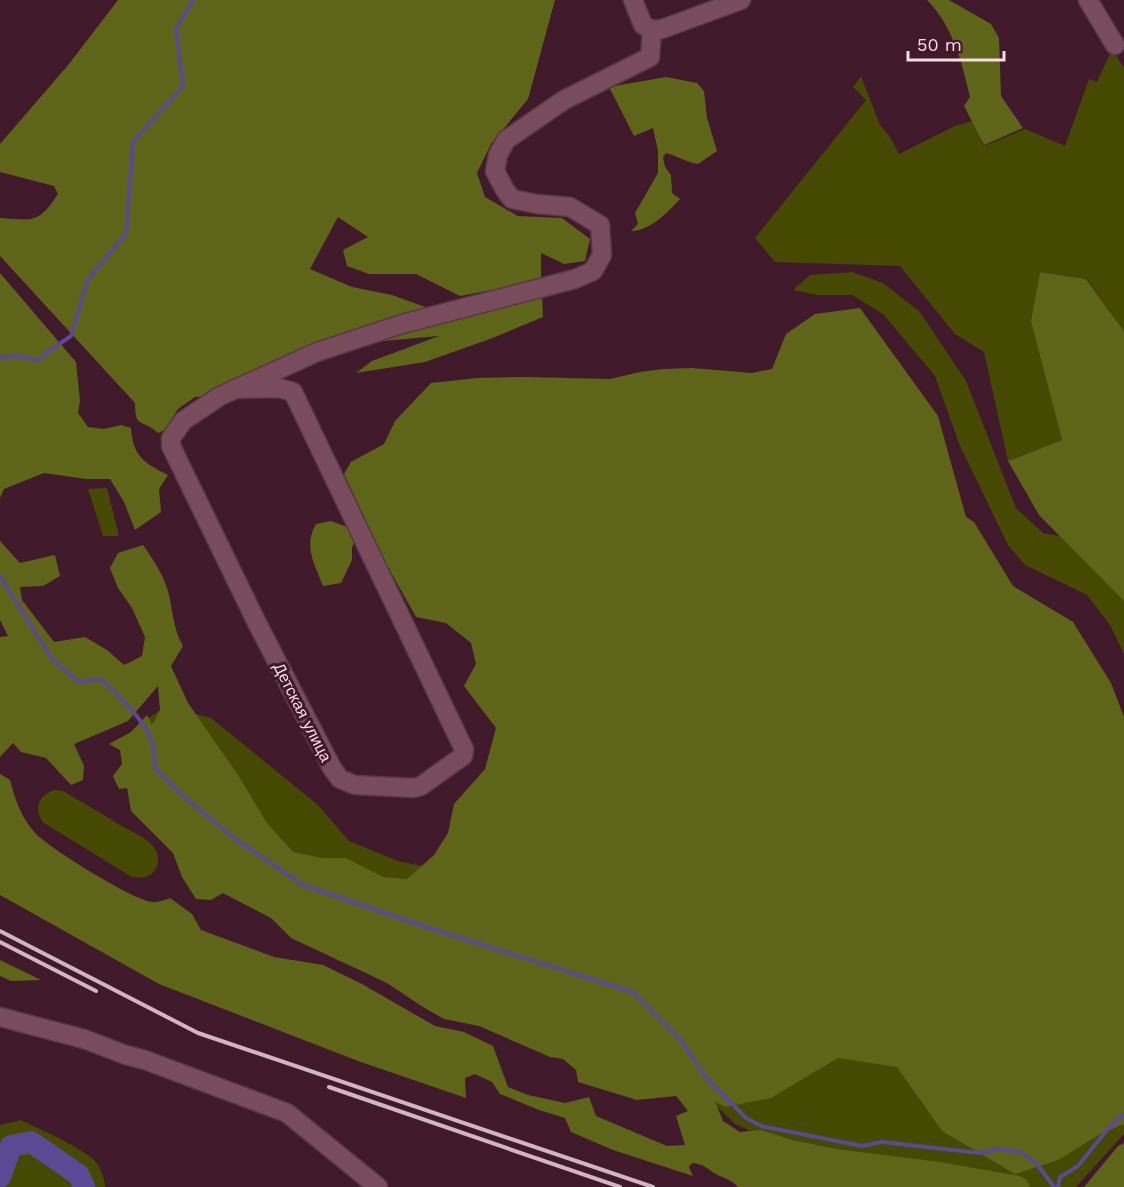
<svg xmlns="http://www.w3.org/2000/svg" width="1124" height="1187" font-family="'Work Sans',sans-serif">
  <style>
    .green { fill: #454901 }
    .forest { fill: #5e6418 }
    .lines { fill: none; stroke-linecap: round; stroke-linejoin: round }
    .stream { stroke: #5d4894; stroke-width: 4 }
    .river { stroke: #5d4894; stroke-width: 22 }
    .minor-casing { stroke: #583746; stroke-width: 21 }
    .minor { stroke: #784b5d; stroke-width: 18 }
    .rail { stroke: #d2b5c0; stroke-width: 4 }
    .labels { text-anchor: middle; stroke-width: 6; stroke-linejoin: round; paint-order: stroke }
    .street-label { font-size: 16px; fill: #f8dde7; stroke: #40192b }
  </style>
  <rect width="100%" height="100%" fill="#40192b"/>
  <!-- green -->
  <g class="green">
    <polygon points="1112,49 1124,68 1124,331 1087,279 1040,272 1032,321 1062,440 1008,461 984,352 955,334 900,266 775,262 755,238 866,100 853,87 861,76 880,125 890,137 899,154 955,126 972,121 984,146 1025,129 1065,146 1089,79 1097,82"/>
    <polygon points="852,272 883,283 920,312 966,381 1016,508 1043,533 1124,547 1124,654 1110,625 1087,595 1025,565 1008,545 960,446 935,376 883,314 852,295 817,295 793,290 810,275"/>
    <polygon points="107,488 119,536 103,536 88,489"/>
    <polygon points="166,706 211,718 318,805 349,841 398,861 460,874 1124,888 1124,1134 1076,1187 1007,1187 783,1146 735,1124 691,1081 333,920 144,721"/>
    <path d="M55,790L63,791C82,802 101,813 120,825C129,830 140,835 149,842C168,858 155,885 130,876L44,823C33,810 38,795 55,790Z"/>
    <path d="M21,1120C37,1128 85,1149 95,1161C100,1167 105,1179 105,1187H0V1125Z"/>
  </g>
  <!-- forest -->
  <g class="forest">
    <path d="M118,0H555L528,99L491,144L477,173L485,197L518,216L562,218L590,239L585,261L564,264L541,253V281L460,296L416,274H369L347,266L343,250L368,237L338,217L310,269L352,287L392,295L428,308L542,293L543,317L490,339L425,362L356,373L372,361L439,336L383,341L332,353L220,396L195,397L178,409L165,430L158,433C142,418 135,430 135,403L0,256V218C34,220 38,224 58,194L54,186L0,172V144L69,64Z"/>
    <path d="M927,0H949L991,24L999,38L1001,96L1023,128L984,145L964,106L970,97C962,63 953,26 927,0Z"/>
    <path d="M666,77L697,83L704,91L707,118L717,151L698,164C688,163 677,156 666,153L663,157L665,167L671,175L672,193L680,199C668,212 650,231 631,231L638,224L635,213L658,173V151L653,128L634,136L609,87Z"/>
    <polygon points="1040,272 1086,279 1124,331 1124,601 1039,515 1008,461 1062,440 1031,321"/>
    <path d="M0,273L76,362L80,401L78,413L88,427L104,429L121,425L131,428C133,456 144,463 168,475L159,489L161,512L135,530L124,502L110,479H86L44,473L4,489L0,498Z"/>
    <path d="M860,308L938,416L966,517L974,522L1013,586L1073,622L1111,683L1124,717V1124L1102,1133L1058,1160L1015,1174L942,1131L897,1067L838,1058L771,1098L725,1107L715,1101L723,1121L740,1132L761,1130L792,1140L836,1149L940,1162L1020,1176L1027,1180L1030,1187H738C731,1179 725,1179 716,1174C707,1169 704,1164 692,1163L689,1167L693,1176L613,1150L571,1132L565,1118L539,1110L500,1094L492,1082L475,1074L465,1078L466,1098L358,1061L159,984L0,895V774L10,780C15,799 21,818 36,834C51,849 131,899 152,902C157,903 165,900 170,898L192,914L201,930L274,957L323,965L362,984L435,1026L464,1032L493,1046L508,1087L528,1095L565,1103L589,1097L596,1116L667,1146L685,1145L676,1116L688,1111L676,1096L637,1100L578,1082L576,1070L563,1059L550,1057L479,1026L444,1019L423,1007L387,983L291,938L271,918L223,893L211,900L196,899L182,877L173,853L131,811L127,788L119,789L113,776L122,764L120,750L109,744L131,732L147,715L152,725L160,710L158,686L128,721L74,744L84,766L83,780L71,785L46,758L21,752L13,743L0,757V637L8,636L0,620V541L20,563L55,555L60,576L43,586L20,587L22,600L54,642L85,637L107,650L124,665L142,656L145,637L132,608L118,588L110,568L118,553L143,545C153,559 163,574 168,591C173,610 173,629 183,646L171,666L188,703L238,775L267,823L293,852L322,858H346L383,877L407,879L434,855L448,833L454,804L485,769L496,728L464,686L476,664L471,643L446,623L416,617L384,560L344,474L351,462L384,444L395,421L431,383L477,378L526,377L610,379L640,372L663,369L692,368L752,373L772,369L786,334L815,314Z"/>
    <path d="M331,521L350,528L356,536L352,548V560L341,583L323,586C315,565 303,546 316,524Z"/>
    <polygon points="0,960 41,980 11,981 0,976"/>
    <polygon points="1124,1143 1124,1187 1084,1187 1118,1146"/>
  </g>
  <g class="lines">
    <!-- stream -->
    <g class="stream">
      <polyline points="0,358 15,356 40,360 46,353 71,336 88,279 126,234 133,142 183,86 176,29 193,0"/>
      <path d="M0,576L52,659L79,682L101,679C118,695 147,722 153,745C155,752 154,761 155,768L183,796L234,838L303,885L426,927L633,992L680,1039L705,1076L746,1118L761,1126L862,1146L882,1142L980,1153L998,1149L1021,1152L1037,1164L1054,1187"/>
      <polyline points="1058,1187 1060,1177 1078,1166 1107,1130 1124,1114"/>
    </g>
    <!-- river -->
    <polyline class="river" points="0,1177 11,1146 31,1142 79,1175 84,1187"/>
    <!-- minor casing -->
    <g class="minor-casing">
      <g id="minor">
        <polyline points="633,0 643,25 652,30 662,29 741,0"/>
        <polyline points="1088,0 1115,45"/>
        <polyline points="234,389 279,388 293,392 461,743 464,749 463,756 421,786 414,788 355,785 340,779 332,768 257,623 171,446 171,438 183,421 220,396 317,352 402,324 575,279 593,271 602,255 600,225 570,207 537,204 512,199 505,190 495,171 498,155 506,140 564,100 650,57 652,30"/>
        <polyline points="0,1017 84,1039 126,1055 145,1060 287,1113 378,1187"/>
      </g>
    </g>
    <!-- minor -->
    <use href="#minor" class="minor"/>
    <!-- rail -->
    <g class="rail">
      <polyline points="0,931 198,1033 653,1187"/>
      <polyline points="0,942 96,991"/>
      <polyline points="329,1087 620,1187"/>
    </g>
  </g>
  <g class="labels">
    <!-- street labels -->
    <g class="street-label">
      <text transform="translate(303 712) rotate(63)" y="6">Детская улица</text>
    </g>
  </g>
  <!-- scale -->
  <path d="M908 51v9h96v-9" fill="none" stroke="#f8dde7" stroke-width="3"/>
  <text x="917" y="51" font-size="18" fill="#f8dde7" stroke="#40192b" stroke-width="4.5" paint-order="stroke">50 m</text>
</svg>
